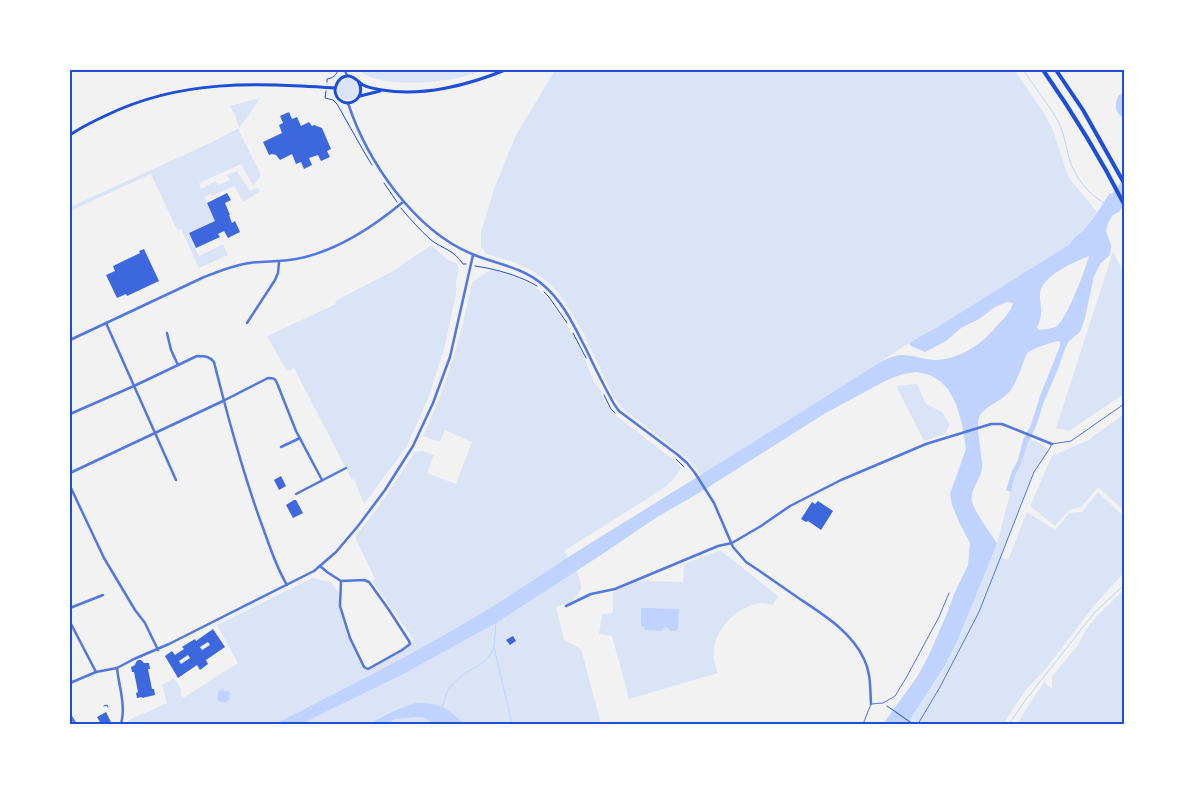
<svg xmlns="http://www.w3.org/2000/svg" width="1194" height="794" font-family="'Open Sans',sans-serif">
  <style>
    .green { fill: #dbe4f7 }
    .water { fill: #bfd3fe; fill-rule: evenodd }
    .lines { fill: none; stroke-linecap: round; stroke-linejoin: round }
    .stream { stroke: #bfd3fe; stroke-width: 1 }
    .building { fill: #3d67dc; fill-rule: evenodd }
    .path { stroke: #1d4ed8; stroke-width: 1 }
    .service { stroke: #5277de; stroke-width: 1 }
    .minor { stroke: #5277de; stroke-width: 2.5 }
    .secondary { stroke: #1d4ed8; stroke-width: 3 }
    .trunk { stroke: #1d4ed8; stroke-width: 4 }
    .neatline { fill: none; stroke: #1d4ed8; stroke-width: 2 }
  </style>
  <rect width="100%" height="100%" fill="#f2f2f2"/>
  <!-- green -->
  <g class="green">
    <path d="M359,70H482C471,75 458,79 445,80C425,84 374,86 359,70Z"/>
    <polygon points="555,70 1014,70 1042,110 1053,130 1065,167 1069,178 1097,212 1085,228 1073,238 1070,244 939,326 909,343 812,406 701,475 689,460 622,408 613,396 584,334 565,302 551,285 533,271 511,261 486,254 481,247 481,232 494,189 515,137"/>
    <circle cx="348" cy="89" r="11"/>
    <polygon points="260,98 249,115 239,128 240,133 261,175 253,186 241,164 199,183 201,189 216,181 218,185 230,180 227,175 237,171 250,191 258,188 260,192 243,202 234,186 212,196 211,194 204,197 215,221 188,233 199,256 223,244 228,255 199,268 181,229 177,230 151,174 70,211 70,207 210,143 239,128 235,115 230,106"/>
    <polygon points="431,245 448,260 456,263 459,268 456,283 456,294 445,346 429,396 407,446 364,504 354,479 352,480 294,368 287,371 267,336 336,304 335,301 393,271"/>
    <polygon points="1113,252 1124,273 1124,394 1069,431 1056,428"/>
    <path d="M491,270L510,275L525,281L534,286L547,297L570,330L579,345L594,382L599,388L606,404L611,410L619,418L675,461L681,467C677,476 671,482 664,488L564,551C572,564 582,575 581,590L571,602L556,607L564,640L581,649L601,724H127L129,720L167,703L162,685L174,678L181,689V695L183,698L238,663L217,625L312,578L331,582L340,595V606L350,638L364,667L368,669L402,650L414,640L372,581L375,579L355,537L380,505L415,452L423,451L434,455L427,473L456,484L472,442L445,430L440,442L423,436C447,385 461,337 472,282Z"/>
    <polygon points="917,384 926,404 942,412 950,424 945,434 924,441 896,386"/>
    <polygon points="1124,414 1124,511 1098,487 1081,507 1069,510 1055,526 1030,506 1052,456 1087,441"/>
    <path d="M1030,439C1037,442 1044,444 1048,451L1034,472L1001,557L1008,560L1027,512L1055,530L1069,513L1082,512L1098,492L1124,517V572L1093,607L1047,667L1025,691L1003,724H907L945,667L957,642L997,544L1014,478L1021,464Z"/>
    <path d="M720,550L778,596L773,605C769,604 765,603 761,603C736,606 711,632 714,657C714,662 716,668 718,673L629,699L612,636L599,634L602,614L613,613V592L640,581L649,580V581L683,582L684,564Z"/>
    <polygon points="1124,590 1124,724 1017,724 1044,682 1052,689 1052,677 1077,646 1086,630 1097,616"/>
  </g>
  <!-- water -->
  <g class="water">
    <path d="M1124,93V118C1114,113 1114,104 1119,95Z"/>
    <path d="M1124,178V204L1119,212L1113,215L1108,223L1106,231L1111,245L1110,255L1101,263L1094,276L1085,318L1080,332L1069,341L1065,349L1058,369L1043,404L1037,424L1028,443L1021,464L1014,478L1011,492L1006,490L1012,471L1018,460L1023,440L1031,425L1040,396L1060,346V342L1058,341C1047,344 1036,347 1027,353C1023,363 1016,384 1010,391C1002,401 986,406 980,415C974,425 983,455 982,468C981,480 970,488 972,501C975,514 990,531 997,544L957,642L945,666L907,724H883L917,677L928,657L948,611L954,594L968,565L970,543L959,522L952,505L950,494L966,449L962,424L956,404L948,389L941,382L930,375L916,372L903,374L887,380L824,414L699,493L657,517L604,553L496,623L405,673L301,724H275C336,693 396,663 455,629C501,603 544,572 589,544C686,484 784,424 880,362C887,359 894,355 902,355C913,355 925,360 936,360C959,359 981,345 995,328C1002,320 1011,312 1013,303L1007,302L995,307L979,319L961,328L946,341L925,352L911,346L909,343L939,326L1070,244C1075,234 1080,235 1086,227C1094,218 1103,204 1109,194L1113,193ZM1089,256C1085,271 1068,315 1058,325C1054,329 1045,329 1039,330L1037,328C1039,323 1041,318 1041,313C1042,306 1039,300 1040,293C1042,276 1074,262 1089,256Z"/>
    <polygon points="641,608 679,609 678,629 676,631 670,631 668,628 665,627 662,631 645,630 644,627 641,626"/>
    <polygon points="223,689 224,691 229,691 230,693 229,697 230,699 227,702 224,703 223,702 218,701 217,698 218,692"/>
    <path d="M416,703C441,703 446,707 464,724H437L422,717H416L395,719L387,724H370C385,715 399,708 416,703Z"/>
  </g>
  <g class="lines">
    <!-- stream -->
    <g class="stream">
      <path d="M1023,70C1035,87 1048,104 1058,121C1064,133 1066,146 1069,158C1074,176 1088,194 1104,203"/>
      <polyline points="496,622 494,647 512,724"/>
      <path d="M442,707C444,703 445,697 447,692C449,688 454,683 457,680C471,666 486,667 494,647"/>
      <polyline points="1009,724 1027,698 1095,612 1124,585"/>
    </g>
  </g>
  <!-- building -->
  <g class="building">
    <polygon points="289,112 292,119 297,117 301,126 309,122 312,126 314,125 322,128 331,149 327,151 330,157 321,161 318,155 309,158 312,165 304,169 301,162 296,164 292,154 280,160 276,155 272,154 269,155 263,142 282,133 279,125 283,123 280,116"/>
    <polygon points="227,193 231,200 225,203 230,215 229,215 232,223 235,221 240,232 228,238 224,231 218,234 220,237 196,248 189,233 215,221 207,203"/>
    <polygon points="144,249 159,281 127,296 126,294 117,298 106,275 115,271 113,266 140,253 139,251"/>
    <polygon points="281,476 286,486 279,490 274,480"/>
    <polygon points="294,500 296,500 303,513 293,518 286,505"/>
    <polygon points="818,501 833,511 821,530 808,521 806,522 801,519 812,502 815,504"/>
    <path d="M213,629L225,647L206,660L208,664L200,670L197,665L178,678L165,656L172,651L175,655L184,649L182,647L185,645L195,639L196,641ZM208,642L210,645L202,650L200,647ZM188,655L190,658L181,664L179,661Z"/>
    <polygon points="513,636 516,641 510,645 506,640"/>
    <polygon points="138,660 141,660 144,663 149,663 150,669 148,669 152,689 154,689 155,695 142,698 142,697 137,698 136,693 138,692 134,672 132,672 131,667 135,665 136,662"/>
    <polygon points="106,712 112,724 101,724 97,717"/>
  </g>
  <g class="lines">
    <!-- path -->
    <g class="path">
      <path d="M327,82V79C333,78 336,76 338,70"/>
      <polyline points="326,91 325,98 333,100 337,104 363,150 372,165"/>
      <polyline points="384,183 397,202"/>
      <path d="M401,208C410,219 420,230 431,240C443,249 454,250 463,264H466"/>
      <path d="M475,266C479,267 483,267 487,268C505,272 522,277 537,286"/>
      <polyline points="544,292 549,297 567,323"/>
      <polyline points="573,333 586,358"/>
      <polyline points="604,395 611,409 615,413"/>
      <polyline points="676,459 684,467"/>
      <polyline points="104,706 107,705 108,707"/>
      <polyline points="887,706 913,724"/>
    </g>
    <!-- service -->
    <g class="service">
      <polyline points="863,724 871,704 883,703 895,696 906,678 939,617 949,593"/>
      <polyline points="918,724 940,687 979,612 1034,472 1048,451 1052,444 1071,441 1124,404"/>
    </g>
    <!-- minor -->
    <g class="minor">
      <polyline points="345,70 347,76"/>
      <path d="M348,103C367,161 414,230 472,254C496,264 522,267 542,284C563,301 574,326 586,349C595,368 604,386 614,404L619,411L678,455L687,463L695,473L714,503L733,547L746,562C763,573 780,585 797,597C821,613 851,631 864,659C871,673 870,688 871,704"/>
      <polyline points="106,323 176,480"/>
      <polyline points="247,323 275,280 278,273 279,262"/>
      <polyline points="167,333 171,350 178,365"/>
      <path d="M70,340L202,278C217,272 233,265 250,263C265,261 280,262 296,259C335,252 373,227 403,202"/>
      <path d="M70,414L134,386L197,356C205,356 209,356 214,362C228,418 243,474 263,528C270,547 276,567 287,585"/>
      <polyline points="281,447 300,438"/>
      <path d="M70,473L223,401L268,378C273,378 275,378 277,383L296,431L322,480"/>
      <polyline points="70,486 104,558 135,610 145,623 158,650"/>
      <polyline points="296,494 346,468"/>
      <polyline points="320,566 327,572 341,581 340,606 350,638 364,667 368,669 402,650 410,644 409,641 389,610 369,582 364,580 341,581"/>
      <polyline points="566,606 591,594 615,589 718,546 732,543 761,526 790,506 841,480 926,444 991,424 1002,424 1052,444"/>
      <polyline points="70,608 103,595"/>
      <polyline points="70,622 96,672"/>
      <path d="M117,668C119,687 126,705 121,724"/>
      <polyline points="70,683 96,672 117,668 134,659 169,644 314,571 336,552 358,526 385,490 413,446 433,403 450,357 473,255"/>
      <polyline points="70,715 75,723 73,724"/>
    </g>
    <!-- secondary -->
    <g class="secondary">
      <path d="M358,81C368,98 347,111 337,97C332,89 338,77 347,76C354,75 358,82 363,85C369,88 376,89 382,90C422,97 469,85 505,70"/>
      <polyline points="360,96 380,91"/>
      <path d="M70,135C81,127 94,121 107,115C181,79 256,83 335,88"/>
    </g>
    <!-- trunk -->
    <g class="trunk">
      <path d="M1043,70C1073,113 1100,157 1124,204"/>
      <polyline points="1056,70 1083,110 1124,183"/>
    </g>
  </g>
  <!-- border -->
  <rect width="1194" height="794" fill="none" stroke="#ffffff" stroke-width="142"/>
  <rect x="71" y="71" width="1052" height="652" class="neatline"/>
</svg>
